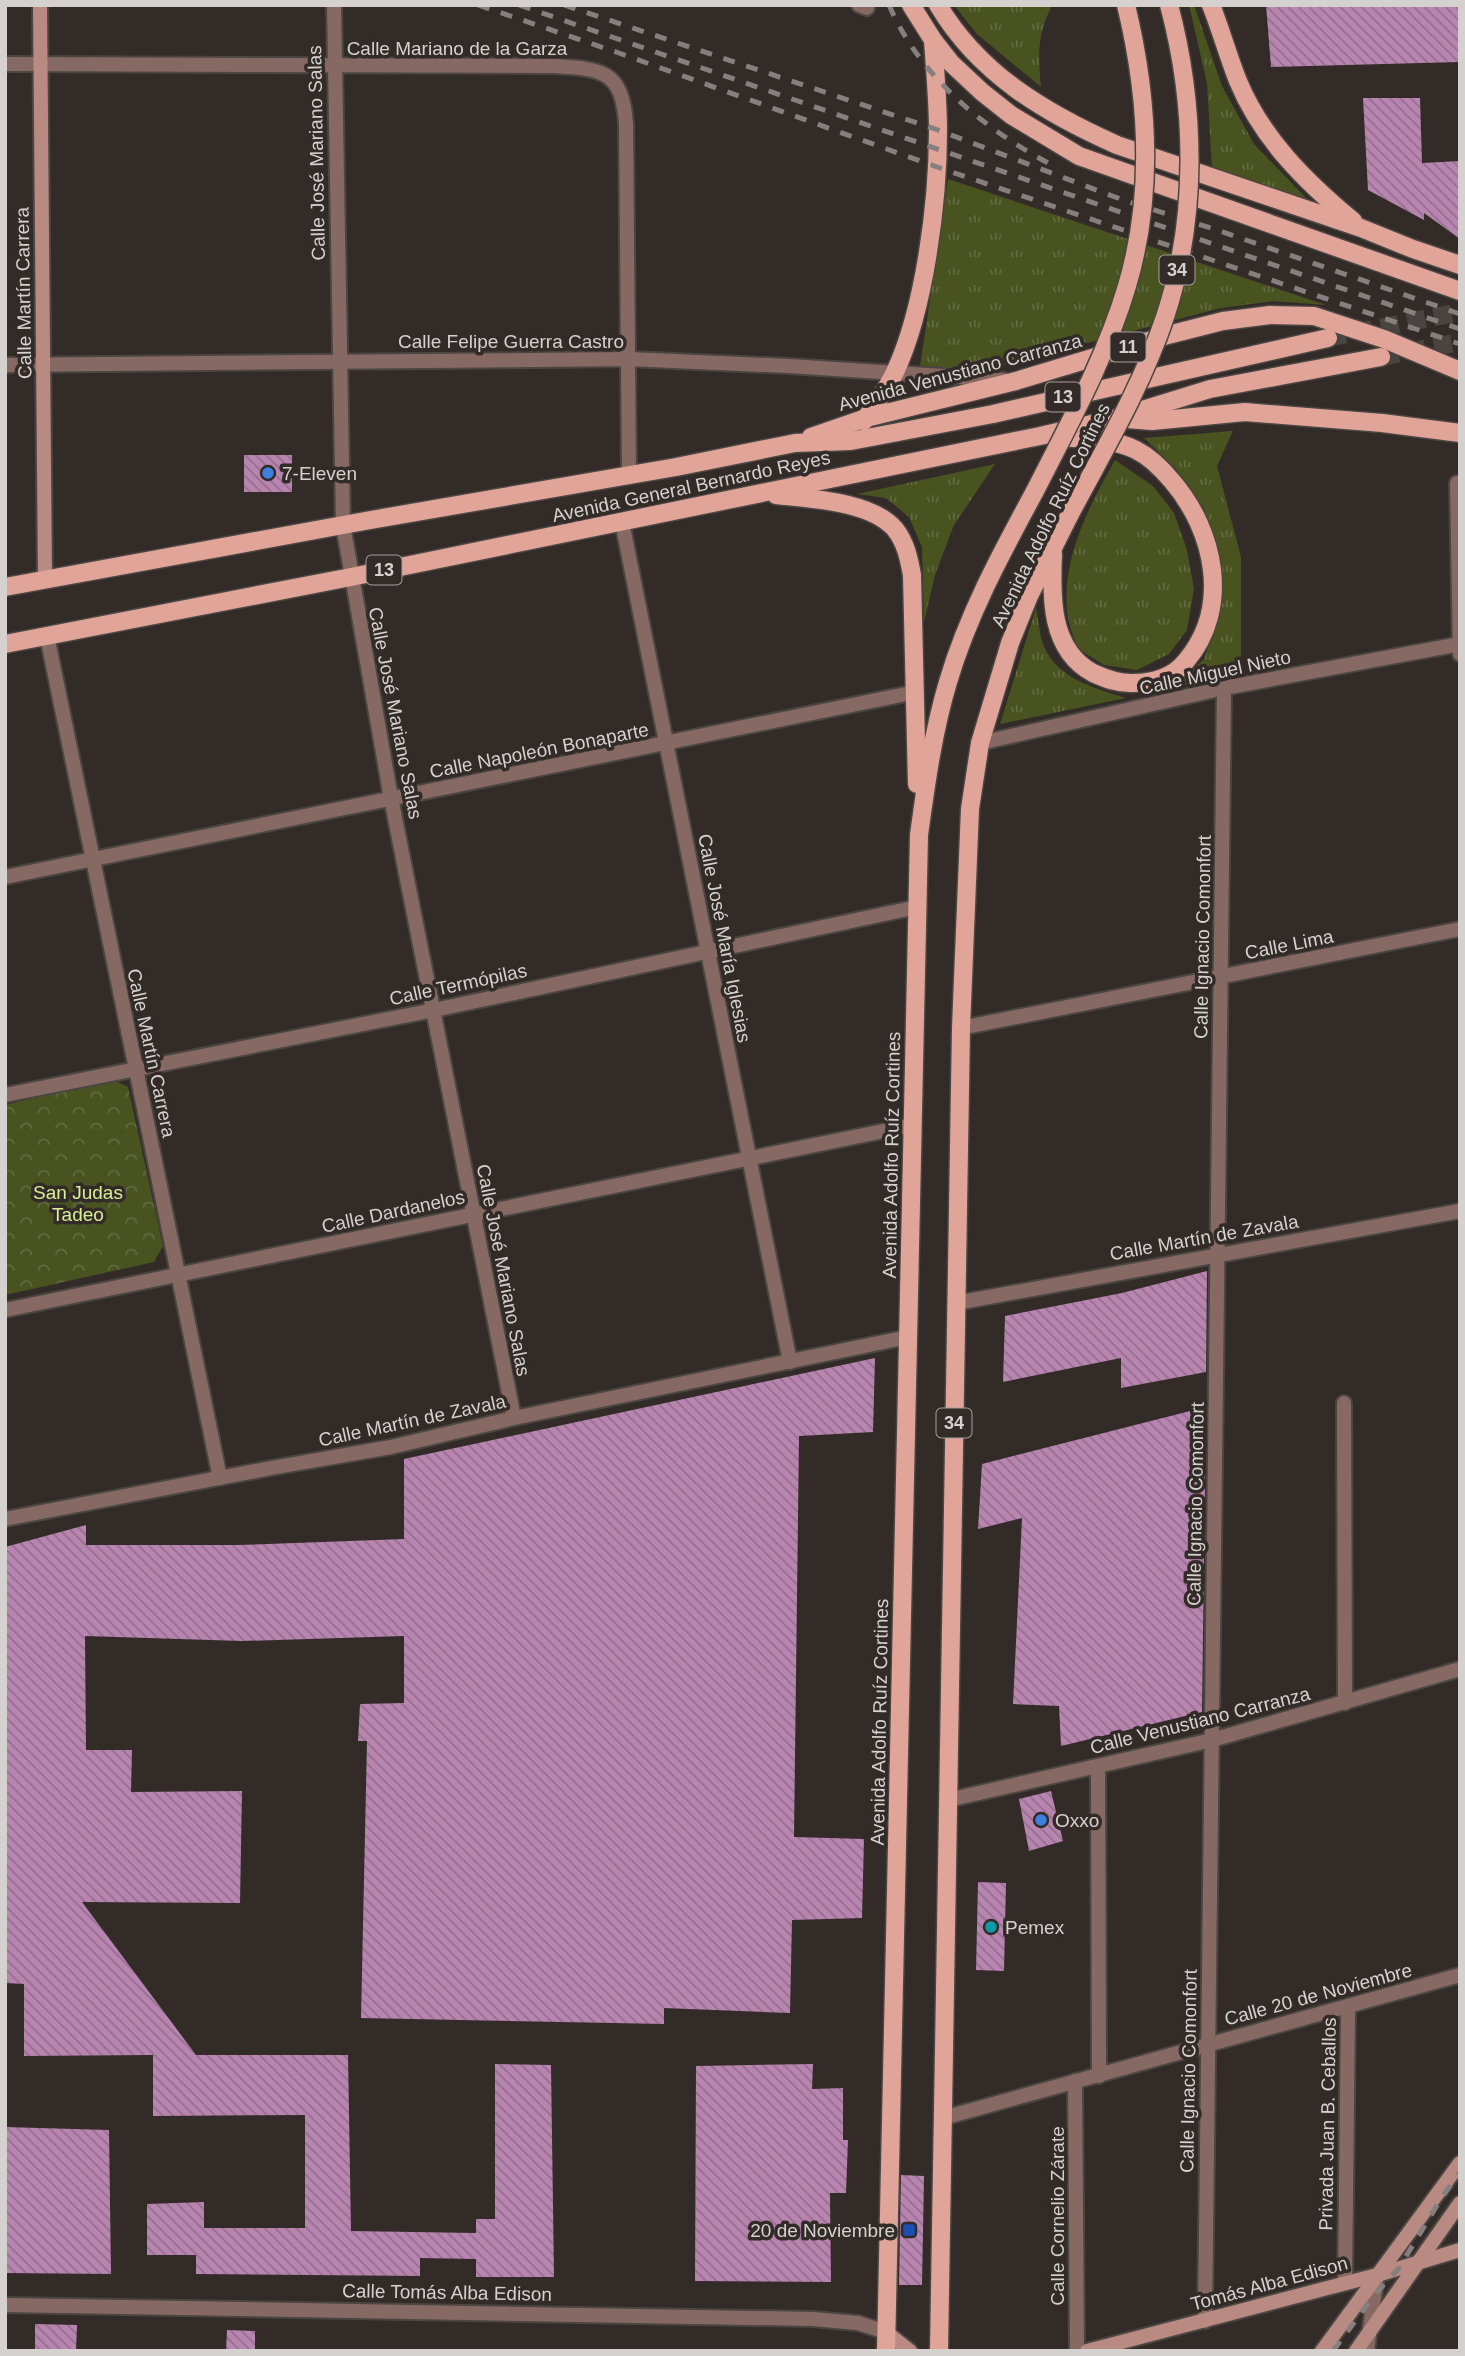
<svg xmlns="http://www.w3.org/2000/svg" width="1465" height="2356" font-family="Helvetica,sans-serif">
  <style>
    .grass { fill: url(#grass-tufts) }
    .park { fill: url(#park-crowns) }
    .building { fill: url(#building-back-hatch) }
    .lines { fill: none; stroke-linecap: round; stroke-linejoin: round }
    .primary-tunnel { stroke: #4a4441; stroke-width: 18; stroke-dasharray: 18 9; stroke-linecap: butt }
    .street-casing { stroke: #4c4643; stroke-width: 18 }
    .secondary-casing { stroke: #4c4643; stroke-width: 18 }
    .primary-casing { stroke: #4c4643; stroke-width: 21 }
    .street { stroke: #876963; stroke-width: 14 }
    .secondary { stroke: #b98a82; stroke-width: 14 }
    .primary { stroke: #e0a499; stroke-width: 18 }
    .rail { stroke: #857f7d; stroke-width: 5; stroke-dasharray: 12 12; stroke-linecap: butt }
    .primary-bridge-casing { stroke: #4c4643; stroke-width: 21; stroke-linecap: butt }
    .primary-bridge { stroke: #e0a499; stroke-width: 18 }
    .shop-dot { fill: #3f7fe0; stroke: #322b28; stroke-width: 2.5 }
    .culture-dot { fill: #0f9aa8; stroke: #322b28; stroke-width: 2.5 }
    .transit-dot { fill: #1a4fb4; stroke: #322b28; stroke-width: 2.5 }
    .labels { text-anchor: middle; stroke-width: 7; stroke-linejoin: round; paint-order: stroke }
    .shield { fill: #322b28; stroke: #a49f9d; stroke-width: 2 }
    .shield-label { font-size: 18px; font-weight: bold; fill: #d5d1cf }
    .street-label { font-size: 19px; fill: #d5d1cf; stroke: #322b28 }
    .poi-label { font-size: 19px; fill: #d5d1cf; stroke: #322b28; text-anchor: start }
    .park-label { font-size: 19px; fill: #d7ee93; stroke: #322b28 }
  </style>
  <defs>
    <pattern id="grass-tufts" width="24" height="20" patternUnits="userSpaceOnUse" patternTransform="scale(1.75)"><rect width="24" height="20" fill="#485320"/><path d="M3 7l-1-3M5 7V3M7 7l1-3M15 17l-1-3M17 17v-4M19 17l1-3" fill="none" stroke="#626b3f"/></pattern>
    <pattern id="park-crowns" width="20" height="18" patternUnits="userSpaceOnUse" patternTransform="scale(1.75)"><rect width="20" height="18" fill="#485320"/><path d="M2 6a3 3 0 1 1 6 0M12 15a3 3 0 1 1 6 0" fill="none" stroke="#626b3f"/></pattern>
    <pattern id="building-back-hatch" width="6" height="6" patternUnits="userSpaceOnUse" patternTransform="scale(1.75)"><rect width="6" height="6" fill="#b884b0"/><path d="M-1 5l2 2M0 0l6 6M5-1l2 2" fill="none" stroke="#946f8e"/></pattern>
  </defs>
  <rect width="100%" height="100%" fill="#322b28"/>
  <!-- grass -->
  <g class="grass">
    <path d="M954,5H1052C1037,36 1038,53 1041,87L977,34Z"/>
    <polygon points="1189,5 1194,5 1222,86 1254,144 1309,201 1212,170 1207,83"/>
    <polygon points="948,179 1326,305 1273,301 1221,308 1004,365 960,369 920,366"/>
    <polygon points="1233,431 1217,466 1241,557 1241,672 1146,694 1175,685 1204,659 1218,616 1220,560 1204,509 1176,469 1144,438"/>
    <path d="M1115,460L1153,486L1174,513L1187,550L1194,589L1187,630L1169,654L1137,670L1104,665L1077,648C1074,637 1068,624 1067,612C1062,556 1089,507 1115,460Z"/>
    <polygon points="995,464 954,525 935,575 924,622 922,547 909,517 886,498 857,494"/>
    <path d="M1036,608C1038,619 1039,630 1042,641C1053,677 1093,688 1126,698L1000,724Z"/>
  </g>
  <!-- park -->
  <polygon class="park" points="111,1079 128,1087 163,1246 154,1262 5,1295 5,1105"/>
  <!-- building -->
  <g class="building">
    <polygon points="1266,5 1460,5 1460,62 1271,67"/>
    <polygon points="1363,98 1420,98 1422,163 1460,161 1460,239 1424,213 1424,220 1368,190"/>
    <rect x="244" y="455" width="48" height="37"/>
    <polygon points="1207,1271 1206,1372 1121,1388 1121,1358 1003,1382 1005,1316 1122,1293"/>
    <polygon points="875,1358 873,1432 799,1436 794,1837 864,1839 862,1918 792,1920 790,2013 664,2008 664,2024 361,2018 367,1741 358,1741 360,1704 404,1703 404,1636 242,1641 85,1636 86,1750 132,1750 131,1792 242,1791 240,1903 82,1902 196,2055 348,2055 351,2231 476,2233 476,2219 495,2219 495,2064 551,2065 554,2277 476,2277 476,2259 420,2258 420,2276 196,2274 196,2255 147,2255 147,2204 204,2202 204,2228 305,2228 305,2115 153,2116 153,2055 24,2056 24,1984 5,1983 5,1547 86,1525 86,1545 239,1545 404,1539 404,1459"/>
    <polygon points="1206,1407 1202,1712 1061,1746 1059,1706 1013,1704 1022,1518 978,1529 982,1464"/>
    <polygon points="1051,1791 1063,1841 1029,1851 1019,1799"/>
    <polygon points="978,1882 1006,1883 1004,1971 976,1970"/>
    <polygon points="813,2064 812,2089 843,2088 843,2140 848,2140 846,2193 830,2193 831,2282 695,2281 696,2066"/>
    <polygon points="5,2127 109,2130 111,2274 5,2273"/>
    <polygon points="901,2175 924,2176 922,2285 899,2285"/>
    <polygon points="35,2324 77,2325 76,2351 35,2351"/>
    <polygon points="227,2330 255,2331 255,2351 226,2351"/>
  </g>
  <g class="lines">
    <!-- primary-tunnel -->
    <g class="primary-tunnel">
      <polyline points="1328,338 1460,312"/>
      <polyline points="1381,357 1460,342"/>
    </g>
    <!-- street casing -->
    <g class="street-casing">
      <g id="street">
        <polyline points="334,5 343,525 391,798 514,1418"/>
        <polyline points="859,5 867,8"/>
        <path d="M5,64L554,66C602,69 622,70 626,124L629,475"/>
        <polyline points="5,365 629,359 789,366 1004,380"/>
        <polyline points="1457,483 1460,654"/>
        <polyline points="622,522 790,1362"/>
        <polyline points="47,636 220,1478"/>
        <polyline points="980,743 1224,688 1460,644"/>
        <polyline points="5,877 916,692"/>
        <polyline points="961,1028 1460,929"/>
        <polyline points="5,1095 434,1010 917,907"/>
        <polyline points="956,1303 1460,1211"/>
        <polyline points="5,1310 913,1125"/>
        <polyline points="1344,1403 1345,1703"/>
        <polyline points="5,1519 271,1468 391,1447 514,1418 908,1337"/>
        <polyline points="1098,1766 1099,2076"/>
        <polyline points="948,1800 1212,1740 1460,1669"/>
        <polyline points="1075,2081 1077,2351"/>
        <polyline points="943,2118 1460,1975"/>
        <polyline points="1345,2283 1348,2008"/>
        <polyline points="5,2305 813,2319 858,2323 886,2332"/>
        <polyline points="1205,2321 1224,688"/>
        <polyline points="1367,2351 1377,2275"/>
      </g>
    </g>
    <!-- secondary casing -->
    <g class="secondary-casing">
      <g id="secondary">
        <polyline points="40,5 45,579"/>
        <polyline points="886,2332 910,2351"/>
        <polyline points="1087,2351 1377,2275 1460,2250"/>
        <polyline points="1322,2351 1460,2163"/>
        <polyline points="1356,2351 1460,2203"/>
      </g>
    </g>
    <!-- primary casing -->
    <g class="primary-casing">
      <g id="primary">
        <polyline points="911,5 933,40 951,63 982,92 1011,115 1079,156 1460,291"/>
        <path d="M938,5C979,74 1045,113 1117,145L1361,228L1413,249L1460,265"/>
        <path d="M1211,5C1221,30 1228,56 1238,81C1262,139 1306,182 1353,221"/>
        <polyline points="1127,419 1152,421 1245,412 1382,423 1460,433"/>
        <path d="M864,421C874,405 887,390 895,372C925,308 938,201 938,131C938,101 935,70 933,40"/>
        <polyline points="811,437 866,418 1016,381 1168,335 1223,321 1270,315 1314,316 1384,339 1460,371"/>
        <path d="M776,495C811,499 871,501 895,529C906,543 909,559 912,575L917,784"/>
        <path d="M1053,554C1051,597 1050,650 1093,673C1106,679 1119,684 1134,683C1153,683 1174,677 1186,661C1231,608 1215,531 1172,481C1162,469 1150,457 1136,450C1112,438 1084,439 1057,437"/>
        <polyline points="5,587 365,521 676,467 795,443 851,441 993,414 1328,338"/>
        <polyline points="5,644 351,577 1040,436 1113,419 1210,389 1381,357"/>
        <path d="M886,2351L919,835C926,784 933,732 948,682C968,614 1002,552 1035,491"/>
        <polyline points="939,2351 961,1028 970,809 980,743 1010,643 1029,596 1070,514"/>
      </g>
    </g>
    <!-- street -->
    <use href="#street" class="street"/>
    <!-- secondary -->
    <use href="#secondary" class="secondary"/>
    <!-- primary -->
    <use href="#primary" class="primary"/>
    <!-- rail -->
    <g class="rail">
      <polyline points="478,5 619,53 937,167 1460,344"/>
      <polyline points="519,5 1460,329"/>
      <polyline points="564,5 938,130 1123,200 1220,231 1460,314"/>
      <path d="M889,5C920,77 983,128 1050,164"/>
      <polyline points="1333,2351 1376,2293 1399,2268 1442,2197 1460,2172"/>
    </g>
    <!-- primary-bridge casing -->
    <g class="primary-bridge-casing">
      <g id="primary-bridge">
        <path d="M1035,491C1069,424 1106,357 1127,286C1154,195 1148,96 1126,5"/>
        <path d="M1070,514C1104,450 1142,386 1165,317C1198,218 1196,106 1169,5"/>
      </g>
    </g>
    <!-- primary-bridge -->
    <use href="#primary-bridge" class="primary-bridge"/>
  </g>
  <!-- markers -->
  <g class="shop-dot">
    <circle cx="268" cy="473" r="7"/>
    <circle cx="1041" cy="1820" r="7"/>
  </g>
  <circle class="culture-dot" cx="991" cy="1927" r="7"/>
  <rect class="transit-dot" x="902" y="2223" width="14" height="14" rx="3.5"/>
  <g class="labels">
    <!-- shield labels -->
    <g class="shield">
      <rect x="1159.5" y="255.5" width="35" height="29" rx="5"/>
      <rect x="1110.5" y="332.5" width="35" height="29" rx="5"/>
      <rect x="1045.5" y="382.5" width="35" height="29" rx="5"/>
      <rect x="366.5" y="555.5" width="35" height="29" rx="5"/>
      <rect x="936.5" y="1408.5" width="35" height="29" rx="5"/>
    </g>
    <g class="shield-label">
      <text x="1177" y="276">34</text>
      <text x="1128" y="353">11</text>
      <text x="1063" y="403">13</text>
      <text x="384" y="576">13</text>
      <text x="954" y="1429">34</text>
    </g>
    <!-- street labels -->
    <g class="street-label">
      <text x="457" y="55">Calle Mariano de la Garza</text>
      <text transform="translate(316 153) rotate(-91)" y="7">Calle José Mariano Salas</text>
      <text transform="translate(23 293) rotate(-91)" y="7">Calle Martín Carrera</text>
      <text x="511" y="348">Calle Felipe Guerra Castro</text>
      <text transform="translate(960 372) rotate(-15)" y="7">Avenida Venustiano Carranza</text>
      <text transform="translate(691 486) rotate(-12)" y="7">Avenida General Bernardo Reyes</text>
      <text transform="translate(1050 515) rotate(-64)" y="7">Avenida Adolfo Ruíz Cortines</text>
      <text transform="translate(1215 672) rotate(-12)" y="7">Calle Miguel Nieto</text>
      <text transform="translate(396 713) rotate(79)" y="7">Calle José Mariano Salas</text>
      <text transform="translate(539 750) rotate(-11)" y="7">Calle Napoleón Bonaparte</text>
      <text transform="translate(1202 937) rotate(-89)" y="7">Calle Ignacio Comonfort</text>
      <text transform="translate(725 938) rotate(79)" y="7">Calle José María Iglesias</text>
      <text transform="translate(1289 944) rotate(-11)" y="7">Calle Lima</text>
      <text transform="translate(458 984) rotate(-12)" y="7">Calle Termópilas</text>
      <text transform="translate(152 1053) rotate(78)" y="7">Calle Martín Carrera</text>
      <text transform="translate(891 1155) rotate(-89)" y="7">Avenida Adolfo Ruíz Cortines</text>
      <text transform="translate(393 1211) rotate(-12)" y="7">Calle Dardanelos</text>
      <text transform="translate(1204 1237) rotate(-10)" y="7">Calle Martín de Zavala</text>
      <text transform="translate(504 1270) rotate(79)" y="7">Calle José Mariano Salas</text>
      <text transform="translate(412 1420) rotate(-12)" y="7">Calle Martín de Zavala</text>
      <text transform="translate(1195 1504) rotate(-89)" y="7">Calle Ignacio Comonfort</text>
      <text transform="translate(1200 1720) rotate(-14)" y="7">Calle Venustiano Carranza</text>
      <text transform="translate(879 1722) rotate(-89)" y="7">Avenida Adolfo Ruíz Cortines</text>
      <text transform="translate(1318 1994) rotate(-15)" y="7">Calle 20 de Noviembre</text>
      <text transform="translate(1188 2071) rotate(-89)" y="7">Calle Ignacio Comonfort</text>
      <text transform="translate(1327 2124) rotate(-89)" y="7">Privada Juan B. Ceballos</text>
      <text transform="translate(1057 2216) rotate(-90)" y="7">Calle Cornelio Zárate</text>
      <text transform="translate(1269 2283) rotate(-15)" y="7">Tomás Alba Edison</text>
      <text transform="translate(447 2292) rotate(1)" y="7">Calle Tomás Alba Edison</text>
    </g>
    <!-- poi labels -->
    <g class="poi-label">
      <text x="282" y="480">7-Eleven</text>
      <text x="1055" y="1827">Oxxo</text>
      <text x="1005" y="1934">Pemex</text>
      <text x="895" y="2237" text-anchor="end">20 de Noviembre</text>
    </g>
    <!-- park labels -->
    <g class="park-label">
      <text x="78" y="1199">San Judas<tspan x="78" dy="22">Tadeo</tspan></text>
    </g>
  </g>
  <!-- border -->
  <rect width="1465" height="2356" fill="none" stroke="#d5d1cf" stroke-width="14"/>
</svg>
